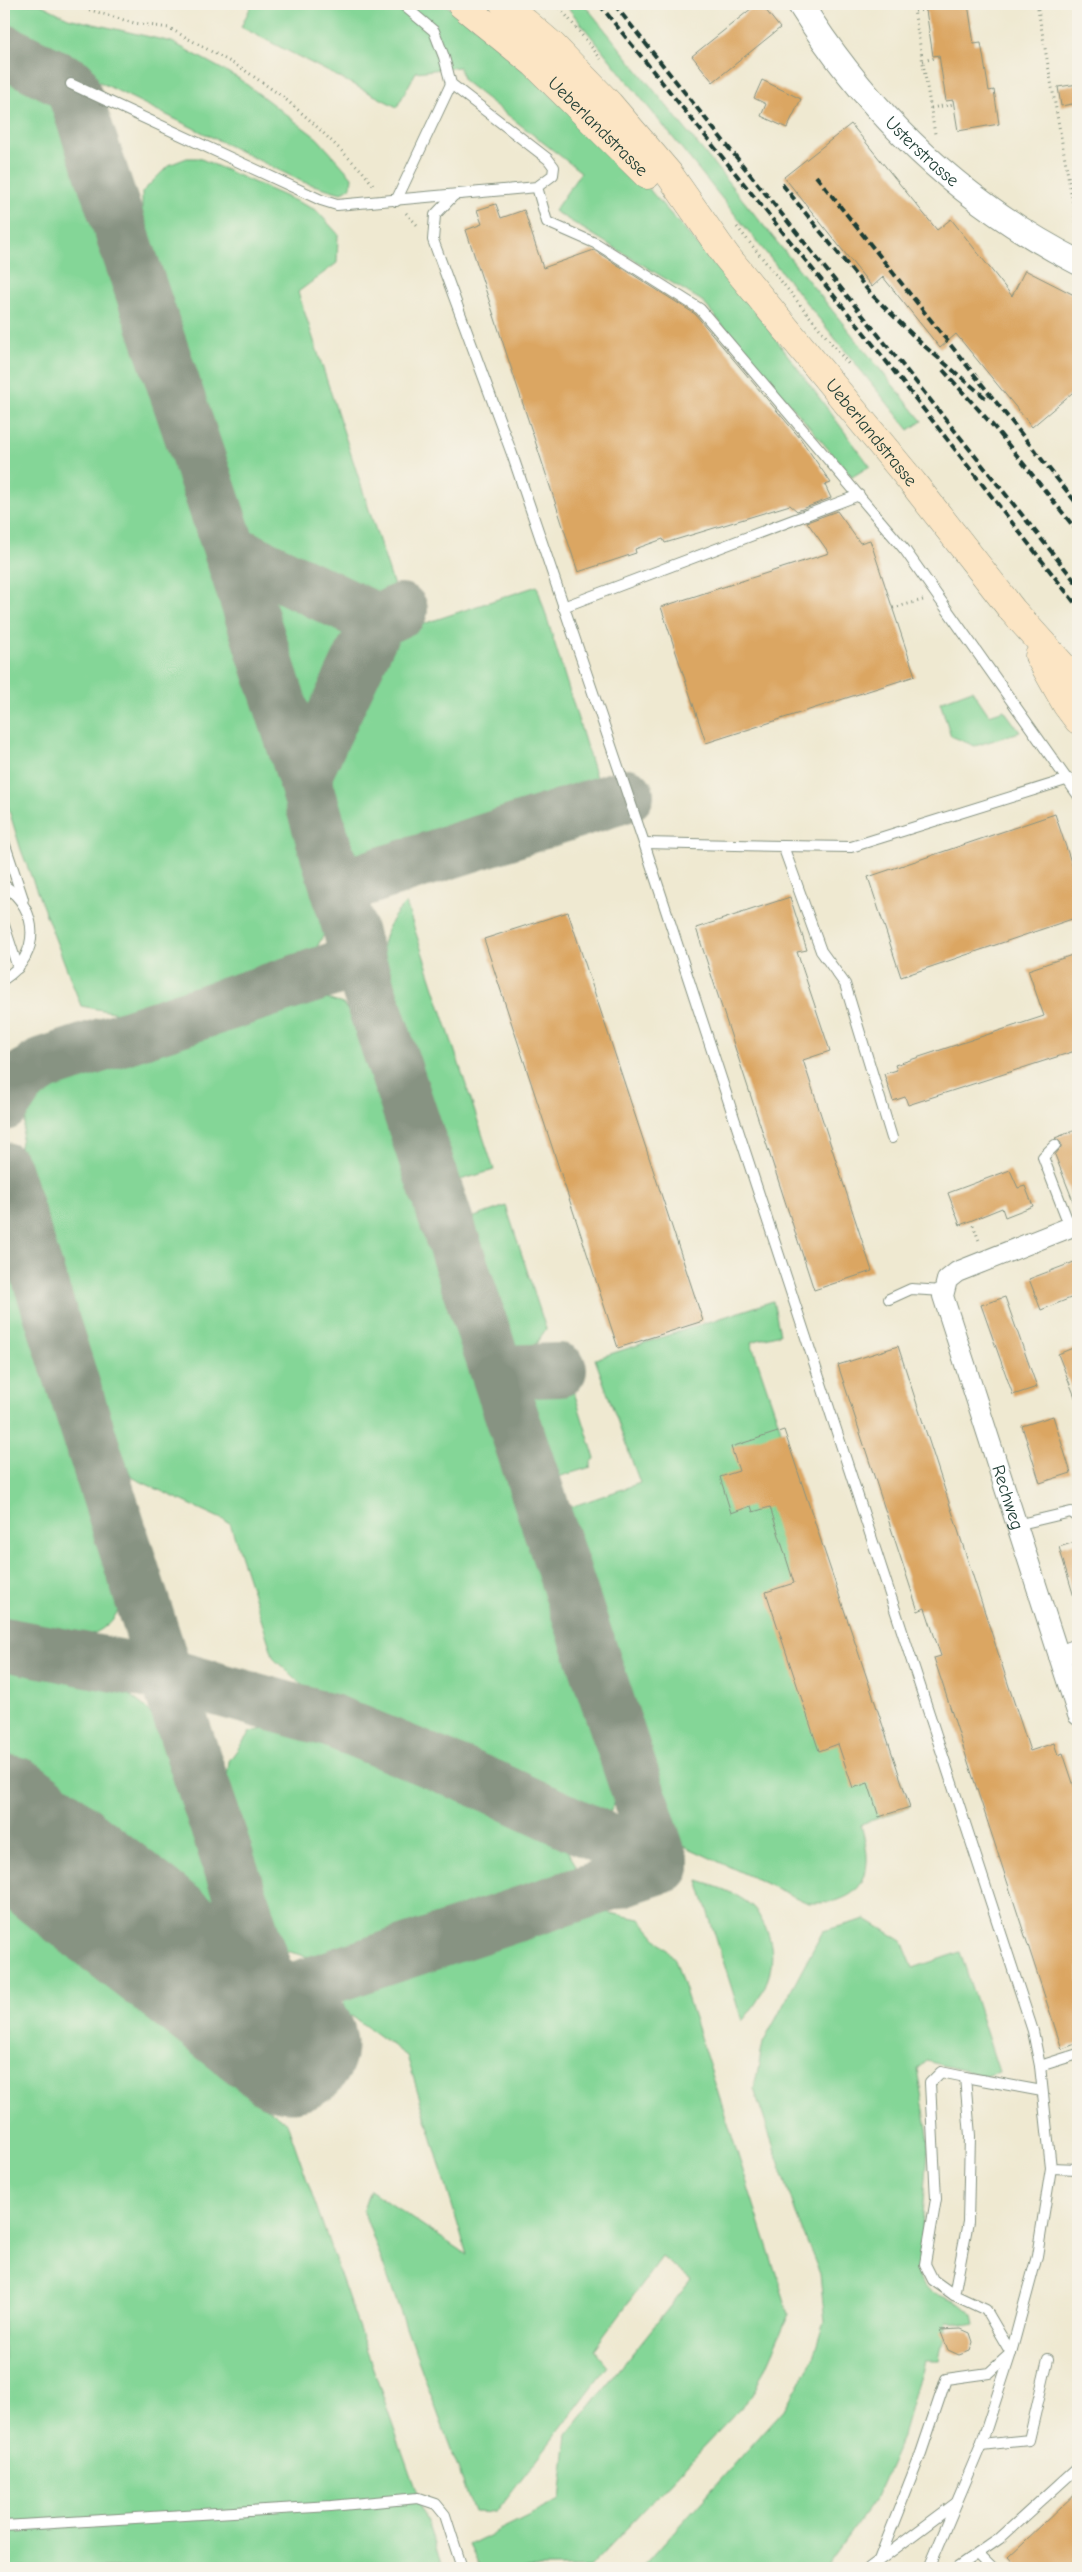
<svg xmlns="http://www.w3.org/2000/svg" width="1082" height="2572" font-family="'Comic Neue',sans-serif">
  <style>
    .green { fill: #84d697; stroke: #528a66 }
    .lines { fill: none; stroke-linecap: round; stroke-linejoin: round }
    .taxiway { stroke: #879382; stroke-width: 54 }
    .runway { stroke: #879382; stroke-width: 135 }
    .building { fill: #dba662 }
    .service-casing { stroke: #879382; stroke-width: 12 }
    .minor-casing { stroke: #879382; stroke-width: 22 }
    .tertiary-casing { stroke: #879382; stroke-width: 27 }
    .secondary-casing { stroke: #879382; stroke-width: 29 }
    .path { stroke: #879382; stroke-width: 3; stroke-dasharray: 1 4; stroke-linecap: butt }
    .service { stroke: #fff; stroke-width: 10 }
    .minor { stroke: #fff; stroke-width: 20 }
    .tertiary { stroke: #fff; stroke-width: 25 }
    .secondary { stroke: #fce5c4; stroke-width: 28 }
    .rail { stroke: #1f3d34; stroke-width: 4; stroke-dasharray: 8 4; stroke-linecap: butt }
    .labels { text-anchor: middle; stroke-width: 4; stroke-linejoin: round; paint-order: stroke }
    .street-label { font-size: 18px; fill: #1f3d34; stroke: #f7f3e8 }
  </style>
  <rect width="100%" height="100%" fill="#f7f3e8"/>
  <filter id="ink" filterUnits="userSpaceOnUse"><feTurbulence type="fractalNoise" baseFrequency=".02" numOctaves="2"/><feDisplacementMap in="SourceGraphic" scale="10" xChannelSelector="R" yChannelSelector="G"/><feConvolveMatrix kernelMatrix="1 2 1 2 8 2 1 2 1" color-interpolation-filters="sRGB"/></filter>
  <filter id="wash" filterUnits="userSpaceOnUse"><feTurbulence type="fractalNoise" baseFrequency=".0096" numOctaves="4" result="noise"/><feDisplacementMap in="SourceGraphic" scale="20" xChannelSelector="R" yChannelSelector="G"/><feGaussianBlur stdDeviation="1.12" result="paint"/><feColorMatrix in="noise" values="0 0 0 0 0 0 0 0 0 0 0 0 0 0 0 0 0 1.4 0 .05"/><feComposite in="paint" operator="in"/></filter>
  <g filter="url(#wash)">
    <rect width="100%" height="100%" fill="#efe9d1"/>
    <!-- green -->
    <g class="green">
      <polygon points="4,4 40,4 68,18 172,42 238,78 317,138 352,177 351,187 341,193 303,182 4,35"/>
      <polygon points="252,4 445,4 484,34 592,133 648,188 752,307 870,466 852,477 702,301 554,211 581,172 464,81 459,67 416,72 397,107 241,27"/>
      <polygon points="565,4 584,4 922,421 909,430"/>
      <path d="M4,66C41,84 64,121 84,155L327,897V929L317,947L302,960L225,988L134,1016L81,1006L21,850L4,794Z"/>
      <polygon points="187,158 199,158 316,210 338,234 337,263 298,292 408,629 537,586 602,797 388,864 358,856 341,834 142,245 142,192 169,165"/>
      <polygon points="972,690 989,715 1004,710 1020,732 975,746 951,736 940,702"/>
      <path d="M406,903L494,1170L450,1183L380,961C385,935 386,922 406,903Z"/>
      <polygon points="310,994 343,1004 371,1043 620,1786 611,1811 580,1817 476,1766 315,1697 274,1659 230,1523 131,1477 17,1161 28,1107 62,1073"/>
      <polygon points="506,1206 546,1329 533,1348 521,1350 503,1337 466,1220"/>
      <path d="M4,1256L121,1588C124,1615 106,1631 82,1638L4,1627Z"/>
      <path d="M773,1301L780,1334L751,1342L910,1807L861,1824C863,1836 868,1850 867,1862C865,1897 837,1904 808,1903L678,1843L562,1510L640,1483L595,1359Z"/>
      <path d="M560,1370L561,1377L569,1376L595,1459L591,1462V1467L558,1477L557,1473L550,1476C542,1451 518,1400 542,1379C546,1375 554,1373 560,1370Z"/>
      <polygon points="4,1664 110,1680 145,1707 171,1739 227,1902 222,1914 4,1751"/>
      <polygon points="285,1725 409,1765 561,1841 576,1865 567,1883 328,1962 286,1951 262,1920 225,1790 229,1761 250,1732"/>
      <path d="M698,1881C718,1887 737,1893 753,1907C757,1911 760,1918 763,1923C783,1958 766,1994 742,2021Z"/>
      <polygon points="4,1905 287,2123 443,2568 4,2568"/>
      <polygon points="589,1909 640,1919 675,1959 789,2314 753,2395 589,2568 480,2568 469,2545 560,2500 567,2435 691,2280 662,2257 594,2349 608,2366 496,2513 474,2512 363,2210 370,2190 467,2255 407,2056 346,2012 342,1994"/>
      <polygon points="866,1919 902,1941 913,1968 960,1952 999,2072 986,2076 926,2061 917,2069 929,2140 918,2277 930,2291 960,2304 973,2315 975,2326 947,2321 939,2361 924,2361 903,2435 876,2497 825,2568 641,2568 787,2406 814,2357 825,2322 820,2274 800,2225 754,2089 763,2043 823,1931"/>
    </g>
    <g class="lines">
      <!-- taxiway -->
      <g class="taxiway">
        <polyline points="4,51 71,84 230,550 304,777 359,961 663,1866"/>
        <polyline points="230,550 378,621 401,610"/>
        <polyline points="304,777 378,621"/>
        <polyline points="337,888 627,795"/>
        <polyline points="4,1104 20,1080 44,1064 359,961"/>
        <polyline points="4,1169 166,1675 290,2045"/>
        <polyline points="498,1372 560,1370"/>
        <polyline points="4,1644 166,1675 332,1721 491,1786 663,1866"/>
        <polyline points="274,1996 663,1866"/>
      </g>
      <!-- runway -->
      <polyline class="runway" points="4,1822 290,2045"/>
    </g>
    <g id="blocks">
      <!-- building -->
      <g class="building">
        <polygon points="757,4 761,4 780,28 713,82 692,56"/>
        <polygon points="925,4 968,4 974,44 981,43 989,91 994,90 999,124 958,131 953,100 946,101 939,55 933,56"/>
        <polygon points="762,80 801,99 787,128 761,116 766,104 754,98"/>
        <polygon points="1078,84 1078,103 1061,106 1058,87"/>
        <polygon points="851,124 937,230 951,219 1012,296 1025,270 1078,297 1078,388 1032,427 956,334 940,348 883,277 872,287 784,177"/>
        <polygon points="496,204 501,218 524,210 543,268 594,250 695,314 800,438 831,483 825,485 831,498 797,511 790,505 665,543 663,539 635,549 636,553 578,572 466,230 482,224 477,210"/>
        <polygon points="837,511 860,543 870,540 915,676 706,743 661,607 829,553 807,522"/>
        <polygon points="1055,814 1078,883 1078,917 901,977 868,877"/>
        <polygon points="790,897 807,950 797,952 830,1051 803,1060 872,1271 814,1290 696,928"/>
        <polygon points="568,912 703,1321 618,1348 484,939"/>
        <polygon points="1078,953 1078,1050 908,1105 905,1097 893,1101 884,1074 897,1070 895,1065 1044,1016 1028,970"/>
        <polygon points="1078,1129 1078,1211 1077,1211 1055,1155 1061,1147 1061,1143 1055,1138"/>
        <polygon points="1010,1170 1018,1188 1025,1186 1033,1206 1005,1217 1002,1208 960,1225 948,1193"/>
        <polygon points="1074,1262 1078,1273 1078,1295 1041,1310 1029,1279"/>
        <polygon points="1005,1297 1037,1387 1013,1395 981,1305"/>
        <polygon points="898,1346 1030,1751 1054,1743 1058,1755 1063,1753 1078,1798 1078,2043 1062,2049 934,1658 941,1656 925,1608 918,1611 838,1365"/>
        <polygon points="1078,1346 1078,1401 1077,1402 1058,1354"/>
        <polygon points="1053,1416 1071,1473 1040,1483 1022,1426"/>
        <polygon points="784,1430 910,1807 879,1817 868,1783 853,1788 838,1744 819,1751 766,1592 794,1583 770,1507 753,1512 751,1506 731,1513 720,1477 739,1471 731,1447"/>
        <polygon points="1078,1541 1078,1596 1074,1597 1059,1547"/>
        <polygon points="961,2329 970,2333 973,2342 970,2351 959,2355 948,2350 940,2330"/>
        <polygon points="1078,2491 1078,2568 1018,2568 1008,2557"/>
      </g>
    </g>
  </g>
  <g filter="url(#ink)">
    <use href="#blocks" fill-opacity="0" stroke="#879382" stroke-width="1"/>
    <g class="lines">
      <!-- service casing -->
      <g class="service-casing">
        <g id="service">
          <polyline points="402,4 434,31 444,57 451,84 548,159 554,167 553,175 537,187 547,222 597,244 700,309 905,550 1078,795"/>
          <polyline points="71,84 321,200 337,205 537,187"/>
          <polyline points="454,195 435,215 433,240 512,454 644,843 1033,2031 1040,2066 1051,2168 1037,2256 1011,2353 981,2445 929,2568"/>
          <polyline points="396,201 451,84"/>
          <polyline points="563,607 859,495"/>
          <polyline points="4,842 23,899"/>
          <polyline points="644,843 783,846 821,951 845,984 892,1138"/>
          <polyline points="783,846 851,847 1069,779"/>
          <path d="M4,885C40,910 41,955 4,979"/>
          <polyline points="4,925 18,968"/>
          <polyline points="1055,1145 1043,1157 1070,1227"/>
          <polyline points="889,1299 911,1289 943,1291"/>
          <polyline points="1016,1525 1071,1512 1078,1517"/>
          <polyline points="1040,2066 1078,2054"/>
          <polyline points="1051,2168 1078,2169"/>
          <polyline points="954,2295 933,2280 925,2264 936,2199 930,2083 941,2072 965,2077"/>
          <polyline points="1011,2353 986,2310 954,2295 968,2222 970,2136 965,2077 1042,2091"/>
          <polyline points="981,2445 1029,2440 1048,2359"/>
          <polyline points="4,2526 331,2506 418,2498 436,2504 445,2515 462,2568"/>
          <polyline points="978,2554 992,2568"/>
          <polyline points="879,2560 921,2453 946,2379 989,2373 1011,2353"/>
          <polyline points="869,2568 956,2503"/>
          <polyline points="957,2568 999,2539 1078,2467"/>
        </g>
      </g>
      <!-- minor casing -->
      <g class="minor-casing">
        <g id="minor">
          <path id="s1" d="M1078,1224L957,1272L947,1280L943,1296L1078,1715"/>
          <polyline points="1059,1656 1078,1649"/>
        </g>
      </g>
      <!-- tertiary casing -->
      <g class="tertiary-casing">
        <g id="tertiary">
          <path id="s2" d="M800,4C869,114 962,203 1078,262"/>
        </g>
      </g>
      <!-- secondary casing -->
      <g class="secondary-casing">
        <g id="secondary">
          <path id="s3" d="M461,4L535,64L647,175"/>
          <path id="s4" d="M504,4L553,46L609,104L669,174L727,257L913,483L1013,611L1078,683"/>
          <polyline points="1039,656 1066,704 1078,720"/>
        </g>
      </g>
      <!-- path -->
      <g class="path">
        <polyline points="70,4 134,23 169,28 243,69 283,97 312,122 362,171 375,187"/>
        <polyline points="557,4 601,59"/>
        <polyline points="913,4 935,134"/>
        <polyline points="1037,4 1078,231"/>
        <polyline points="915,11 926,10"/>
        <polyline points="923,61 939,57"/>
        <polyline points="931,108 954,104"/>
        <polyline points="406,213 419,227"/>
        <polyline points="737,227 850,366"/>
        <polyline points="893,608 923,600"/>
        <polyline points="973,1225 980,1243"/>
      </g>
      <!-- service -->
      <use href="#service" class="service"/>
      <!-- minor -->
      <use href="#minor" class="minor"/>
      <!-- tertiary -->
      <use href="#tertiary" class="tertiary"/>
      <!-- secondary -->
      <use href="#secondary" class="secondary"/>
      <!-- rail -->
      <g class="rail">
        <polyline points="599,4 868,338 1078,607"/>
        <polyline points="614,4 1078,585"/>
        <polyline points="816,176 1078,505"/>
        <polyline points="782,184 871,294 923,345 987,399"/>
        <polyline points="943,370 995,428 1078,532"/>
      </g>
    </g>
  </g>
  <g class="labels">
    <!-- street labels -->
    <g class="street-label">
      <text dy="6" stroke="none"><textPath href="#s3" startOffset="184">Ueberlandstrasse</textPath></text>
      <text dy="6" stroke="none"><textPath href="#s2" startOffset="192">Usterstrasse</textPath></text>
      <text dy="6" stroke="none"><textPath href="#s4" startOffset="566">Ueberlandstrasse</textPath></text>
      <text dy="6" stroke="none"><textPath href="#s1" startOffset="371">Rechweg</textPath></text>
    </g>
  </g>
  <!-- margin -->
  <rect width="1082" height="2572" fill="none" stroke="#f7f3e8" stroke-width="20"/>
</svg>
